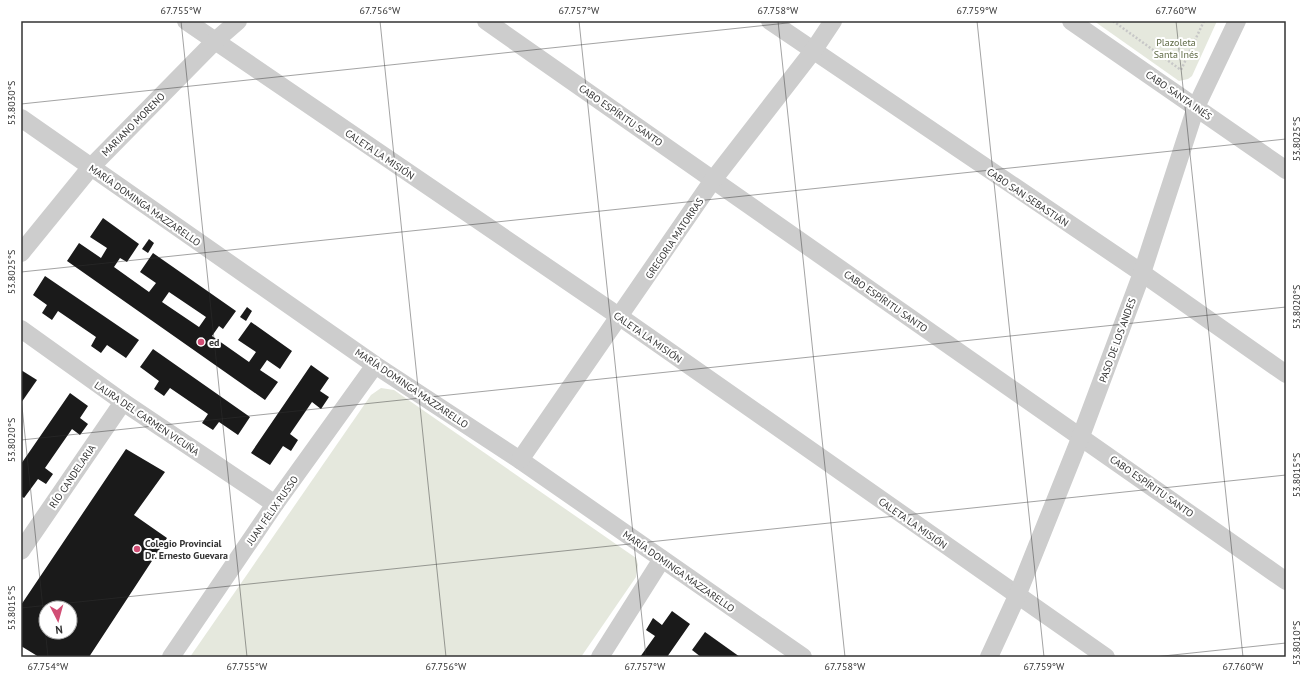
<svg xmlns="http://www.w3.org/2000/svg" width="1307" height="678" font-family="'PT Sans',sans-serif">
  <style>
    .green { fill: #e5e8dd }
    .building { fill: #1a1a1a; fill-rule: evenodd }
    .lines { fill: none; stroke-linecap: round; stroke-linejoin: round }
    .path { stroke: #c7c7c7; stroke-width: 2.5; stroke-dasharray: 2 2; stroke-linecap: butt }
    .minor { stroke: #cdcdcd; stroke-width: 18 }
    .ticks { fill: none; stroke: #333; stroke-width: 1; stroke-opacity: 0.45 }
    .poi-dot { fill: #d14e75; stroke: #fff; stroke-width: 1.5 }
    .labels { text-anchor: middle; stroke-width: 4; stroke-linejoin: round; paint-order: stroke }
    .park-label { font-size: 10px; fill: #5f6a45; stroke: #fff }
    .street-label { font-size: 10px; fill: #333; stroke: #fff }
    .poi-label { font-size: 10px; font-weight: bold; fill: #333; stroke: #fff; text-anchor: start }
    .neatline { fill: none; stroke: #333; stroke-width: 1.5 }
    .ticks-label { font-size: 10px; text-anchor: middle; fill: #333 }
  </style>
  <rect width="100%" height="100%" fill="#fff"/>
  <!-- green -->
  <g class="green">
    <polygon points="1094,21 1217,21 1192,76 1188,79 1179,81"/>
    <polygon points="381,388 394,390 636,558 638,565 636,577 581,657 190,657 371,395"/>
  </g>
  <!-- building -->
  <g class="building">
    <path d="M103,218L139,244L127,262L120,258L114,267L149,292L156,283L140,272L153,253L236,311L223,329L219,326L212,336L249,362L256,352L238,340L251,322L292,351L280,369L267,360L260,370L278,382L265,400L67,261L79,243L101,258L107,248L90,237ZM169,292L206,317L199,327L162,302Z"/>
    <polygon points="149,239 154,243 148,253 142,249"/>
    <polygon points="45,276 139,340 126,358 107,345 101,353 91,346 96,337 58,311 52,320 42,313 47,305 33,295"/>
    <polygon points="247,307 252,311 246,321 240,317"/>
    <polygon points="153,349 250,417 238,435 219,422 213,430 202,423 208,414 170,388 164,396 154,389 159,381 140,367"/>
    <polygon points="311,365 329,378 320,391 329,397 321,409 312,402 290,434 298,440 291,451 283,446 270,465 251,453"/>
    <polygon points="21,370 37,380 21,403"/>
    <polygon points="70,393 88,406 80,418 88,424 80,435 72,429 45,468 53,474 46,484 38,479 24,498 21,496 21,464"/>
    <path d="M126,449L165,472L134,515L167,538L89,657H39L21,646V605ZM46,608H70V632H46Z"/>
    <polygon points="672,611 690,624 667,657 640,657 655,636 646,630 653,618 662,625"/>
    <polygon points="705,632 740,657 701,657 692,650"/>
  </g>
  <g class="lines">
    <!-- path -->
    <polyline class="path" points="1113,21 1181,70 1204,21"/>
    <!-- minor -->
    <g class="minor">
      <polyline points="186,21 620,317 1106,657"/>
      <polyline points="486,21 1286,581"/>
      <polyline points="770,21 1142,273 1286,374"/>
      <polyline points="1071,21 1286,170"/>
      <polyline points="21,118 375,365 520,460 803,657"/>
      <polyline points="21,253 91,167 215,41 238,21"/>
      <polyline points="21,329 123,402 275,504"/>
      <polyline points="520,460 713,180 813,51 833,21"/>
      <polyline points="21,551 123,402"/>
      <polyline points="171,657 275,504 375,365"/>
      <polyline points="600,657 662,559"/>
      <polyline points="989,657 1017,596 1081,436 1142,273 1196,107 1237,21"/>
    </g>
  </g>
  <!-- ticks -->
  <path class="ticks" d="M181,21L247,657M380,21L446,657M579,21L646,657M778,21L845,657M977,21L1044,657M1176,21L1243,657M21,104L806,21M21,272L1286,139M21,397L48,657M21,440L1286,307M21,608L1286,475M1154,657L1286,643"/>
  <!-- markers -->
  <g class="poi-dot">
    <circle cx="201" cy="342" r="4"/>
    <circle cx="137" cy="549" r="4"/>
  </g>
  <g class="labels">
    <!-- park labels -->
    <g class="park-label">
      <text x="1176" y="46">Plazoleta<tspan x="1176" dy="12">Santa Inés</tspan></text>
    </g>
    <!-- street labels -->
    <g class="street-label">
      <text transform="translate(1179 95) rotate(35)" y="4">CABO SANTA INÉS</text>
      <text transform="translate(621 115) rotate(35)" y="4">CABO ESPÍRITU SANTO</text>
      <text transform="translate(133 124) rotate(-45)" y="4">MARIANO MORENO</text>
      <text transform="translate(380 154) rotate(34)" y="4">CALETA LA MISIÓN</text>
      <text transform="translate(1028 197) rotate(34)" y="4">CABO SAN SEBASTIÁN</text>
      <text transform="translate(145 205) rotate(35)" y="4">MARÍA DOMINGA MAZZARELLO</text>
      <text transform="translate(674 238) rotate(-56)" y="4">GREGORIA MATORRAS</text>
      <text transform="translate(886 301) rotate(35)" y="4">CABO ESPÍRITU SANTO</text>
      <text transform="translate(648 337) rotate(35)" y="4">CALETA LA MISIÓN</text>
      <text transform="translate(1117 340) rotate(-70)" y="4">PASO DE LOS ANDES</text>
      <text transform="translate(412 388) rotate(34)" y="4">MARÍA DOMINGA MAZZARELLO</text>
      <text transform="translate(147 418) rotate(34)" y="4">LAURA DEL CARMEN VICUÑA</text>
      <text transform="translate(72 476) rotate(-56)" y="4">RÍO CANDELARIA</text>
      <text transform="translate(1152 486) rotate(35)" y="4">CABO ESPÍRITU SANTO</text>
      <text transform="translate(272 510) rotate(-55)" y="4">JUAN FÉLIX RUSSO</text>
      <text transform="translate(913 523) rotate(35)" y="4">CALETA LA MISIÓN</text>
      <text transform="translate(679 571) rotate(35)" y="4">MARÍA DOMINGA MAZZARELLO</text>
    </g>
    <!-- poi labels -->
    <g class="poi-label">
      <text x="209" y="346">ed</text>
      <text x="145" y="547">Colegio Provincial<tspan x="145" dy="12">Dr. Ernesto Guevara</tspan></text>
    </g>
  </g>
  <!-- border -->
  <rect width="1307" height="678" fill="none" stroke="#ffffff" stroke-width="44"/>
  <!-- north arrow -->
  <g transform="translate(58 620) rotate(174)"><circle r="19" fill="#ffffff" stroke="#adadad"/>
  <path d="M0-3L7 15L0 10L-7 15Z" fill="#d14e75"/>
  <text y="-6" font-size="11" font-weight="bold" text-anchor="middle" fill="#333333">N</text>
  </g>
  <rect x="22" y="22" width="1263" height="634" class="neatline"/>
  <g class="ticks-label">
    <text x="181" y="14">67.755°W</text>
    <text x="380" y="14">67.756°W</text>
    <text x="579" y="14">67.757°W</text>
    <text x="778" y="14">67.758°W</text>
    <text x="977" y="14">67.759°W</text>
    <text x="1176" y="14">67.760°W</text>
    <text transform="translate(11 103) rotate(-90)" y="4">53.8030°S</text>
    <text transform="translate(1296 139) rotate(-90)" y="4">53.8025°S</text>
    <text transform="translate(11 272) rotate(-90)" y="4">53.8025°S</text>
    <text transform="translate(1296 307) rotate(-90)" y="4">53.8020°S</text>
    <text transform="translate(11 440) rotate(-90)" y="4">53.8020°S</text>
    <text transform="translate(1296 475) rotate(-90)" y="4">53.8015°S</text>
    <text transform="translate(11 608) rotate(-90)" y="4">53.8015°S</text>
    <text transform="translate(1296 643) rotate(-90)" y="4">53.8010°S</text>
    <text x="48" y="670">67.754°W</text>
    <text x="247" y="670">67.755°W</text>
    <text x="446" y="670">67.756°W</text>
    <text x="645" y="670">67.757°W</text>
    <text x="845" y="670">67.758°W</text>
    <text x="1044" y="670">67.759°W</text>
    <text x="1243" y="670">67.760°W</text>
  </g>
</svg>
